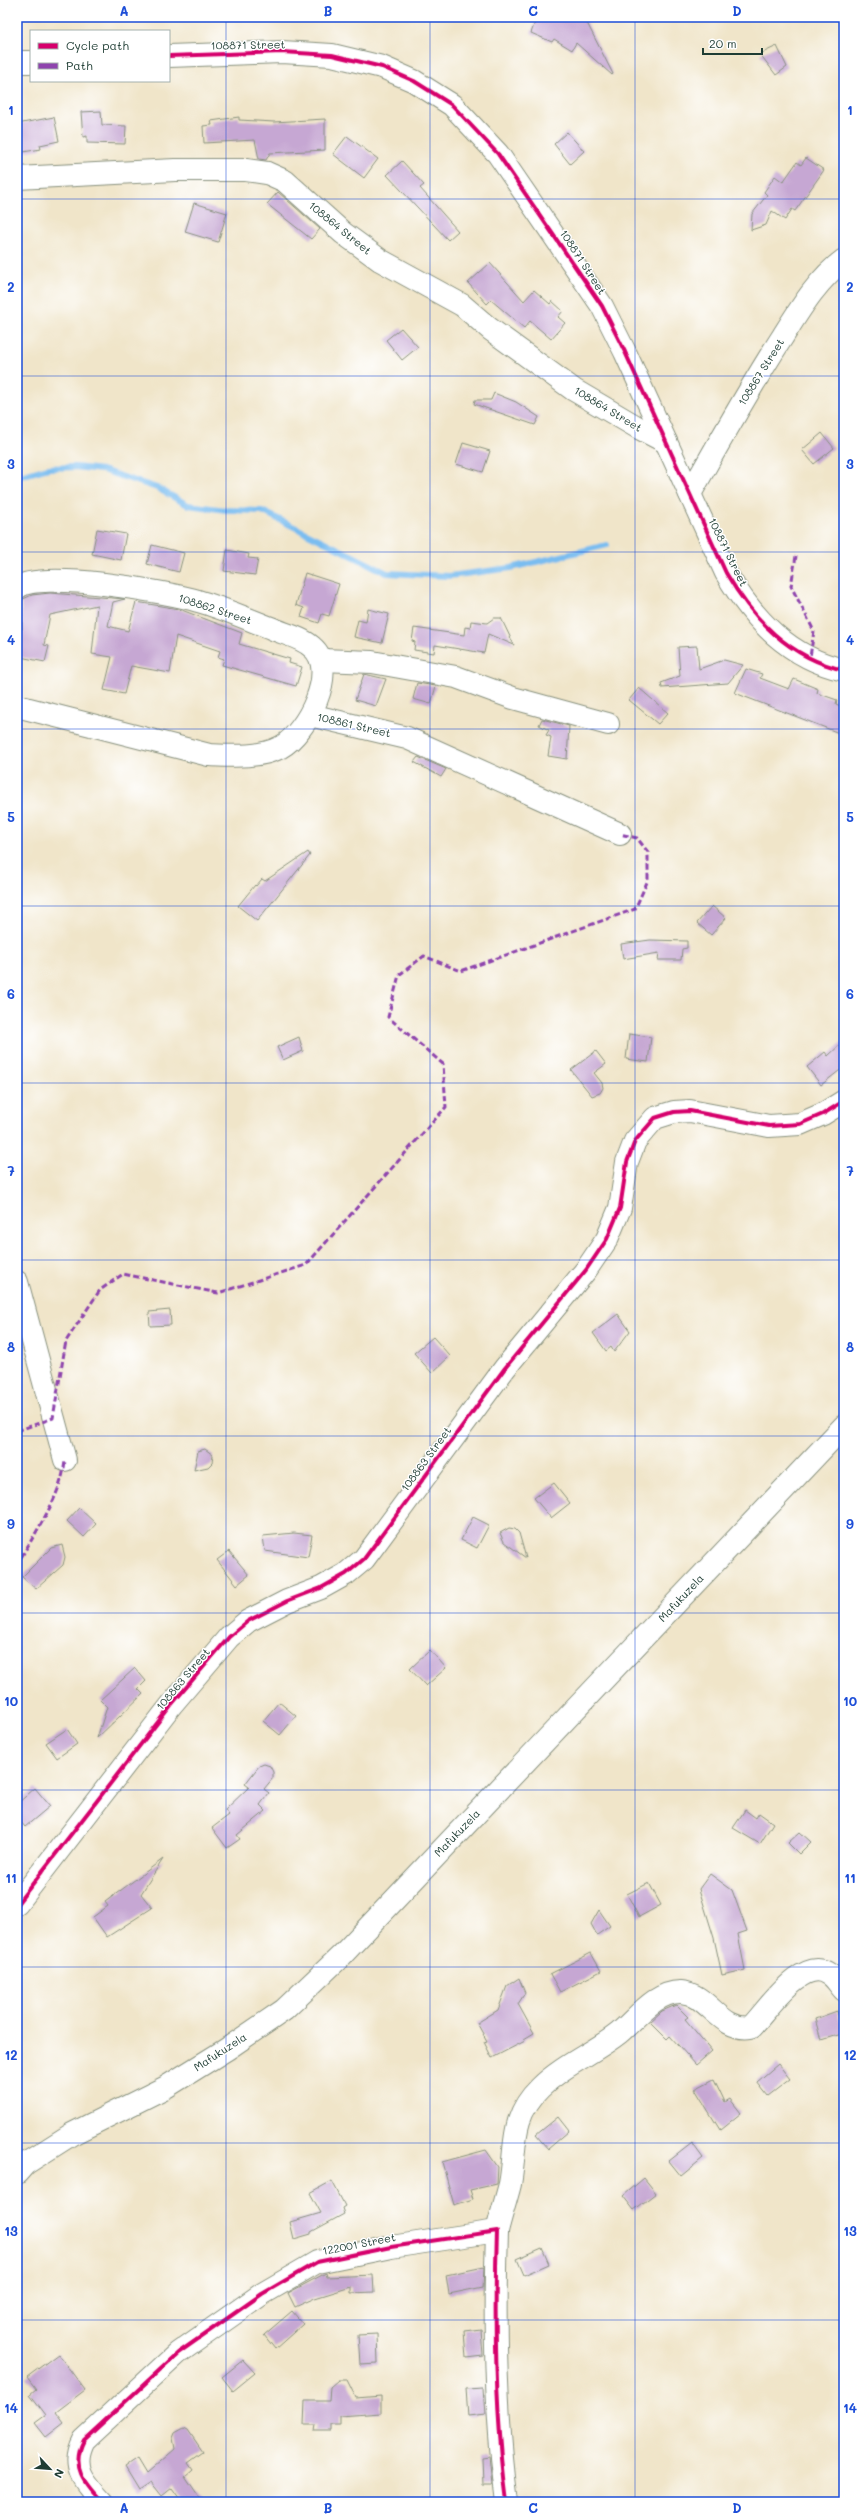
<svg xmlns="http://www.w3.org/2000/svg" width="861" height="2519" font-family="Mali,sans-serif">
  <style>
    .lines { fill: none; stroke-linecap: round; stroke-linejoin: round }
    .stream { stroke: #7abdf0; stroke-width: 6 }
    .building { fill: #c6a7d3 }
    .street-casing { stroke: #88917e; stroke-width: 24 }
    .secondary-casing { stroke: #88917e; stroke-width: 24 }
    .street { stroke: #fff; stroke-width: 22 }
    .secondary { stroke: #fff; stroke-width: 22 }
    .quiet { stroke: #8e44ad; stroke-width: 3; stroke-dasharray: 6 3; stroke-linecap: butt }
    .cycleway-casing { stroke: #fff; stroke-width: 6 }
    .cycleway { stroke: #d6006c; stroke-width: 4 }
    .grid { fill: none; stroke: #1d4ed8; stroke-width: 1; stroke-opacity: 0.55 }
    .labels { text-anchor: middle; stroke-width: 3; stroke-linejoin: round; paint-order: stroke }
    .street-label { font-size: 11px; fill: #1f3d34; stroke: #fff }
    .neatline { fill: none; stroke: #1d4ed8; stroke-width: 1.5 }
    .grid-label { font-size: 13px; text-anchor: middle; font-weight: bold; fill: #1d4ed8 }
  </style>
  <rect width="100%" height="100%" fill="#fff"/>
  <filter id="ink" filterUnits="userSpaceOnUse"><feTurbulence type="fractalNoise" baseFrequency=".025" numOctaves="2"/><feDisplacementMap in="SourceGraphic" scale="8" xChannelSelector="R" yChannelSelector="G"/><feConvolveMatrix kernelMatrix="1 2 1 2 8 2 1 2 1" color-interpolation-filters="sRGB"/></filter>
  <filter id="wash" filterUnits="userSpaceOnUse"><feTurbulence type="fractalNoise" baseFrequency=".012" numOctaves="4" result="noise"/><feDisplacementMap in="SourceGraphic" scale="16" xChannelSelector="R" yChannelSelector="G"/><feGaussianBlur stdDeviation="0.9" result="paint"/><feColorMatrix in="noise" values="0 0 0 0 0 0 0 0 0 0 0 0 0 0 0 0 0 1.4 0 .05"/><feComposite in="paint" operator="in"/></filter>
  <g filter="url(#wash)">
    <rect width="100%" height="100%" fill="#f0e5c9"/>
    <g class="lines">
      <!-- stream -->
      <polyline class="stream" points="17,477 48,468 75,467 102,470 157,488 188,505 226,510 262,511 387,573 449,576 511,568 607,545"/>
    </g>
    <g id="blocks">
      <!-- building -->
      <g class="building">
        <polygon points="537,17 584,17 613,74 612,75 576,43 572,50 554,39 552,42 531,33"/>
        <polygon points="777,46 787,67 776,75 760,54"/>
        <polygon points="101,111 102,125 126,126 125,144 87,143 87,136 83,137 81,112"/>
        <polygon points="54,117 59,141 40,145 41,149 23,152 17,124"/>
        <polygon points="239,117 239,120 274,122 325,119 325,150 270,153 266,160 259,159 255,140 204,143 203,126 212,125 211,121"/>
        <polygon points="567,132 584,151 570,164 554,144"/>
        <polygon points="347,136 378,159 364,178 333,154"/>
        <polygon points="806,158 824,170 795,211 792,209 785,220 772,211 766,225 751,230 752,214 767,195 764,192 775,176 783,182 797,162 801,165"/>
        <polygon points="402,161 424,185 420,188 458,231 448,240 387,175"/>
        <polygon points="278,192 320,229 311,239 267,204"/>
        <polygon points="194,203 227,213 218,242 185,232"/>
        <polygon points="490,263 524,301 534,290 550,304 552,301 563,311 558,317 565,323 551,339 530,321 524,328 491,300 487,304 468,283"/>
        <polygon points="401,328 418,347 402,360 386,340"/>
        <polygon points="494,393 516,402 539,417 535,425 474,404 475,400 491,400"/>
        <polygon points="822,433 834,448 814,464 802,450"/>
        <polygon points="463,443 490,451 483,472 456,464"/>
        <polygon points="97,529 126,534 121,560 92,554"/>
        <polygon points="152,545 184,553 179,572 147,564"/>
        <polygon points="227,550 249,554 248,558 258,559 255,575 224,571"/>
        <polygon points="305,573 339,584 329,616 322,614 319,623 301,617 304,608 296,605"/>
        <polygon points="50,593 125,599 113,602 108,626 128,631 136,602 179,609 242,633 239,644 290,659 289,663 302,667 296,686 222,665 224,659 218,657 220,651 176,636 170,673 131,666 124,694 104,690 112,657 92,654 97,605 50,615 44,645 49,646 45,662 20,657 21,653 17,652 17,628 22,629 21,600 32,595"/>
        <polygon points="368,609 389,614 382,643 354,637 358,620 366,622"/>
        <polygon points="494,618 501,618 514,645 488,634 484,653 435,645 434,653 414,650 415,642 412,641 414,628 464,635 465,627 470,628 471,621 487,623"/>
        <polygon points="697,646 699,669 724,660 743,665 728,683 662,688 661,683 680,676 678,647"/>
        <polygon points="746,669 762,674 760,678 789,689 794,679 818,689 817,693 837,700 836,704 844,708 844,720 839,733 735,693"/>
        <polygon points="364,674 386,679 376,706 355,700"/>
        <polygon points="417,683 436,686 431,704 413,699"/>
        <polygon points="639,688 668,713 658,724 629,700"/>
        <polygon points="542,719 569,726 567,759 548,756 551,737 546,735 549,730 539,725"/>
        <polygon points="418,757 446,769 441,777 414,762"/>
        <polygon points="308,852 310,855 257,921 238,906 255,885 256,886 262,879 265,881"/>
        <polygon points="712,906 726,918 711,935 697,923"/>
        <polygon points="650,940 687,941 687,948 682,949 681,960 658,960 659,953 623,959 621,944"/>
        <polygon points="629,1034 651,1037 648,1062 626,1059"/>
        <polygon points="299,1037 303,1051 283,1060 277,1047"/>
        <polygon points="844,1041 844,1067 821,1085 807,1067 825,1052 828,1056"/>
        <polygon points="596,1051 606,1064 594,1073 602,1083 603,1088 600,1093 592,1096 571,1070"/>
        <polygon points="170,1310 171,1325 150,1326 149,1312"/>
        <polygon points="618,1314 630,1331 614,1352 611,1347 606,1351 593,1333"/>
        <polygon points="433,1337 450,1356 432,1373 414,1353"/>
        <polygon points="205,1449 213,1455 212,1463 208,1467 194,1470 198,1451"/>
        <polygon points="554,1483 570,1503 551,1518 534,1498"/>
        <polygon points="79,1508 96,1524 84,1537 67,1521"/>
        <polygon points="473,1517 489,1525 477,1548 461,1540"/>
        <polygon points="509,1528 515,1529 519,1533 526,1558 504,1542 500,1533"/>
        <polygon points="294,1533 312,1535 308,1557 265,1551 263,1536"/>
        <polygon points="62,1545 65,1557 63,1565 36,1589 22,1577 51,1548"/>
        <polygon points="229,1551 249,1575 237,1585 217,1560"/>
        <polygon points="430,1650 446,1668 426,1686 410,1669"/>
        <polygon points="135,1668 146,1681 138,1689 143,1694 97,1738 107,1707 100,1700"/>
        <polygon points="279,1702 296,1716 280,1735 263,1721"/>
        <polygon points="67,1729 77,1744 57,1758 46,1743"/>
        <polygon points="264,1764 270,1766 273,1772 273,1778 264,1789 269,1793 260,1805 266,1811 237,1835 240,1839 227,1848 212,1828 229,1815 225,1810 249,1787 245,1784 259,1766"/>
        <polygon points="35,1788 50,1806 25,1827 17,1817 17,1804"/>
        <polygon points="745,1810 756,1818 759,1813 773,1823 760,1844 733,1828"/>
        <polygon points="800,1832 811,1842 799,1854 788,1843"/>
        <polygon points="163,1859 141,1894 152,1908 107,1937 93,1917 108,1906 105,1902"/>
        <polygon points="710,1874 732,1890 747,1931 738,1934 745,1970 722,1975 714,1938 699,1889"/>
        <polygon points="649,1883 661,1905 639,1917 627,1894"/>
        <polygon points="599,1910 610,1926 597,1935 591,1924"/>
        <polygon points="591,1953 601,1971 560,1992 550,1974"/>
        <polygon points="519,1978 525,1993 518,2004 534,2033 524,2039 525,2041 492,2058 484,2042 487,2041 477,2023 498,2010 507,1986"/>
        <polygon points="676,2005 688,2017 685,2019 712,2051 696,2065 670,2036 667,2039 650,2022 662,2011"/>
        <polygon points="837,2011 844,2033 821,2040 815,2019"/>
        <polygon points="778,2064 790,2079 768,2096 757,2082"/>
        <polygon points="714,2079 725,2102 730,2099 741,2113 720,2130 695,2089"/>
        <polygon points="558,2117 569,2131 548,2149 536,2135"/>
        <polygon points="692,2143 703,2158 681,2176 669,2161"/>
        <polygon points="486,2150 498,2167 497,2184 470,2190 473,2199 454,2205 442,2162"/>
        <polygon points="644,2178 656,2193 634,2210 623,2196"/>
        <polygon points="332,2181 345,2206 342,2208 344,2214 311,2232 311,2234 294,2239 290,2222 321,2213 310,2193"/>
        <polygon points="542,2248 549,2264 524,2275 517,2259"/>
        <polygon points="484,2267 483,2287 449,2294 446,2275"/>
        <polygon points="326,2273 327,2277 373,2275 374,2292 351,2293 351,2287 315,2298 295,2307 288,2293"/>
        <polygon points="292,2311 303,2324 275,2349 264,2335"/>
        <polygon points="481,2329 483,2356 466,2358 464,2331"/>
        <polygon points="377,2334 378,2363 360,2364 358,2335"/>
        <polygon points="58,2354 85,2390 56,2412 64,2423 46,2437 35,2423 46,2415 30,2394 36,2389 27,2377"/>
        <polygon points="243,2360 255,2373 233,2391 222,2377"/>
        <polygon points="338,2380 347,2380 356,2398 381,2396 381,2413 340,2416 340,2425 331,2425 331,2431 315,2431 316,2425 304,2425 305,2401 329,2401 330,2387"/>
        <polygon points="483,2388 485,2414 468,2416 466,2389"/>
        <polygon points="184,2428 188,2430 203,2452 188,2463 193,2470 185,2477 202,2502 182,2502 172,2488 162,2496 151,2482 139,2490 125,2467 137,2459 146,2474 175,2449 173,2438 175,2433"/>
        <polygon points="489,2457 492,2485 483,2485 482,2458"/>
      </g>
    </g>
  </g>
  <g filter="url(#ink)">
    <use href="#blocks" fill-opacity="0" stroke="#88917e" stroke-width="1"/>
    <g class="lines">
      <!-- street casing -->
      <g class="street-casing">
        <g id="street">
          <polyline points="17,178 175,170 246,170 267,173 285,181 343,233 380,260 462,305 490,329 574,390 637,427 666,442"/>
          <path d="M690,494C720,441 750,387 783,336C800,309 818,279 844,260"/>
          <path d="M17,588C37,569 169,592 198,601C223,608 247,619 271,628C284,634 301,637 312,647C340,670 306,733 281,747C260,758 232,756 209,755L17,706"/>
          <polyline points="322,660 372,662 456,677 513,698 608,724"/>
          <polyline points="310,715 407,738 620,834"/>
          <polyline points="17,1282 65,1460"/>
          <polyline points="17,1904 172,1704 229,1637 248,1621 287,1601 321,1588 346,1574 364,1559 505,1368 586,1270 607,1239 620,1208 627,1162 635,1141 655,1118 674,1112 690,1111 769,1126 800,1124 823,1114 844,1101"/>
          <path d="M497,2231C501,2215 506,2200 510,2184C517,2147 509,2118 540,2088C563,2065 594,2053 619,2033C636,2019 656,1991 681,1992C709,1994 720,2032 751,2027C767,2011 803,1955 829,1974C835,1977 839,1985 844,1990"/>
          <path d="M103,2502C84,2482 70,2467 84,2440L178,2353L262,2294L317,2262L391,2247L497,2231C494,2320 495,2413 507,2502"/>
        </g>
      </g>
      <!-- secondary casing -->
      <g class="secondary-casing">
        <g id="secondary">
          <path d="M169,56L282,52L332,55L382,67L414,81L452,105L498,154L602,306L625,352L726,573C753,619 789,658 844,670"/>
          <polyline points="17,62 31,62"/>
          <polyline points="17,2173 25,2164 72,2134 166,2087 227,2049 284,2010 342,1955 844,1426"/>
        </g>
      </g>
      <!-- street -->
      <use href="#street" class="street"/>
      <!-- secondary -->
      <use href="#secondary" class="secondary"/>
      <!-- quiet -->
      <g class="quiet">
        <polyline points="796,556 791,586 814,631 810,657"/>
        <polyline points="17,1431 53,1418 66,1341 100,1290 123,1274 218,1293 306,1265 446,1107 443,1064 388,1017 399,975 424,956 461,971 635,909 648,880 648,852 637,838 620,834"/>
        <path d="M17,1565C34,1533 62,1497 65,1460"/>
      </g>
      <!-- cycleway casing -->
      <g class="cycleway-casing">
        <g id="cycleway">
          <path d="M169,56L282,52L332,55L382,67L414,81L452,105L498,154L602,306L625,352L726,573C753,619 789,658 844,670"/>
          <polyline points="17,1904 172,1704 229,1637 248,1621 287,1601 321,1588 346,1574 364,1559 505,1368 586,1270 607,1239 620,1208 627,1162 635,1141 655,1118 674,1112 690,1111 769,1126 800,1124 823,1114 844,1101"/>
          <path d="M103,2502C84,2482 70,2467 84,2440L178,2353L262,2294L317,2262L391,2247L497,2231C494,2320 495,2413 507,2502"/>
        </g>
      </g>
      <!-- cycleway -->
      <use href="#cycleway" class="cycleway"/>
    </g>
  </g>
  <!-- grid -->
  <path class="grid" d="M226,17V2502M430,17V2502M635,17V2502M17,199H844M17,376H844M17,552H844M17,729H844M17,906H844M17,1083H844M17,1260H844M17,1436H844M17,1613H844M17,1790H844M17,1967H844M17,2143H844M17,2320H844"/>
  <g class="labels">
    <!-- street labels -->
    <g class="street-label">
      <text transform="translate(248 45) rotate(-1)" y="4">108871 Street</text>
      <text transform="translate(340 228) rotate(39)" y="4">108864 Street</text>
      <text transform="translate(583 262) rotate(57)" y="4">108871 Street</text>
      <text transform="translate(761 372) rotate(-58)" y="4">108867 Street</text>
      <text transform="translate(608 409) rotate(31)" y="4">108864 Street</text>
      <text transform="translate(728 552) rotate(64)" y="4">108871 Street</text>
      <text transform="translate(215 609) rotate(18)" y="4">108862 Street</text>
      <text transform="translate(354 725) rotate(13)" y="4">108861 Street</text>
      <text transform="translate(426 1459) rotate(-54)" y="4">108863 Street</text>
      <text transform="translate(681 1598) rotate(-47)" y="4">Mafukuzela</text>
      <text transform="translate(183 1679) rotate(-50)" y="4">108863 Street</text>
      <text transform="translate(457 1833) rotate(-46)" y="4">Mafukuzela</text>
      <text transform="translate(220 2052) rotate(-33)" y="4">Mafukuzela</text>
      <text transform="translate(359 2244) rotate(-11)" y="4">122001 Street</text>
    </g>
  </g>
  <!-- margin -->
  <rect width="861" height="2519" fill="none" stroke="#fff" stroke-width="44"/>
  <!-- legend -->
  <rect x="30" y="30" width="140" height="52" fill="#ffffff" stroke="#a5b1ae"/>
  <rect x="38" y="43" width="20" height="6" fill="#d6006c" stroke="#a5b1ae"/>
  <text x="66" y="50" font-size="12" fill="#1f3d34">Cycle path</text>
  <rect x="38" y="63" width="20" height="6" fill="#8e44ad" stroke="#a5b1ae"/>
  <text x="66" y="70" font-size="12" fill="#1f3d34">Path</text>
  <!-- north arrow -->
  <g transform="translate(50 2469) rotate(116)" stroke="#ffffff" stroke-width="3" paint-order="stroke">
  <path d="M0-3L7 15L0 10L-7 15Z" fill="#1f3d34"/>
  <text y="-6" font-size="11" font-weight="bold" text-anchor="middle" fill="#1f3d34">N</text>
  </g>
  <!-- scale -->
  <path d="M703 48v6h59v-6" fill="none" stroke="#1f3d34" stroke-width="2"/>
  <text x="709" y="48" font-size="12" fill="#1f3d34" stroke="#ffffff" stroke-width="3" paint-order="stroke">20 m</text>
  <rect x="22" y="22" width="817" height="2475" class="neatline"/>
  <g class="grid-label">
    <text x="124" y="16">A</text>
    <text x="328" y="16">B</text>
    <text x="533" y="16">C</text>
    <text x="737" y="16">D</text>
    <text x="11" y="115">1</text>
    <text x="850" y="115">1</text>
    <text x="11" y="292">2</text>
    <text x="850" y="292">2</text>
    <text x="11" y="469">3</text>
    <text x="850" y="469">3</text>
    <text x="11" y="645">4</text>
    <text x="850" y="645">4</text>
    <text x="11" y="822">5</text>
    <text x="850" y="822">5</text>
    <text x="11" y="999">6</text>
    <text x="850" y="999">6</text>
    <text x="11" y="1176">7</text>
    <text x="850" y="1176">7</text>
    <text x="11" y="1352">8</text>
    <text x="850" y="1352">8</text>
    <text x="11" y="1529">9</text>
    <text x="850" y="1529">9</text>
    <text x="11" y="1706">10</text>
    <text x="850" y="1706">10</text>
    <text x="11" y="1883">11</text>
    <text x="850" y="1883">11</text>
    <text x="11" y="2060">12</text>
    <text x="850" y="2060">12</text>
    <text x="11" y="2236">13</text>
    <text x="850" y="2236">13</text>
    <text x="11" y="2413">14</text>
    <text x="850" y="2413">14</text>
    <text x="124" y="2513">A</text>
    <text x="328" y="2513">B</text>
    <text x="533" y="2513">C</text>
    <text x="737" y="2513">D</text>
  </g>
</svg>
